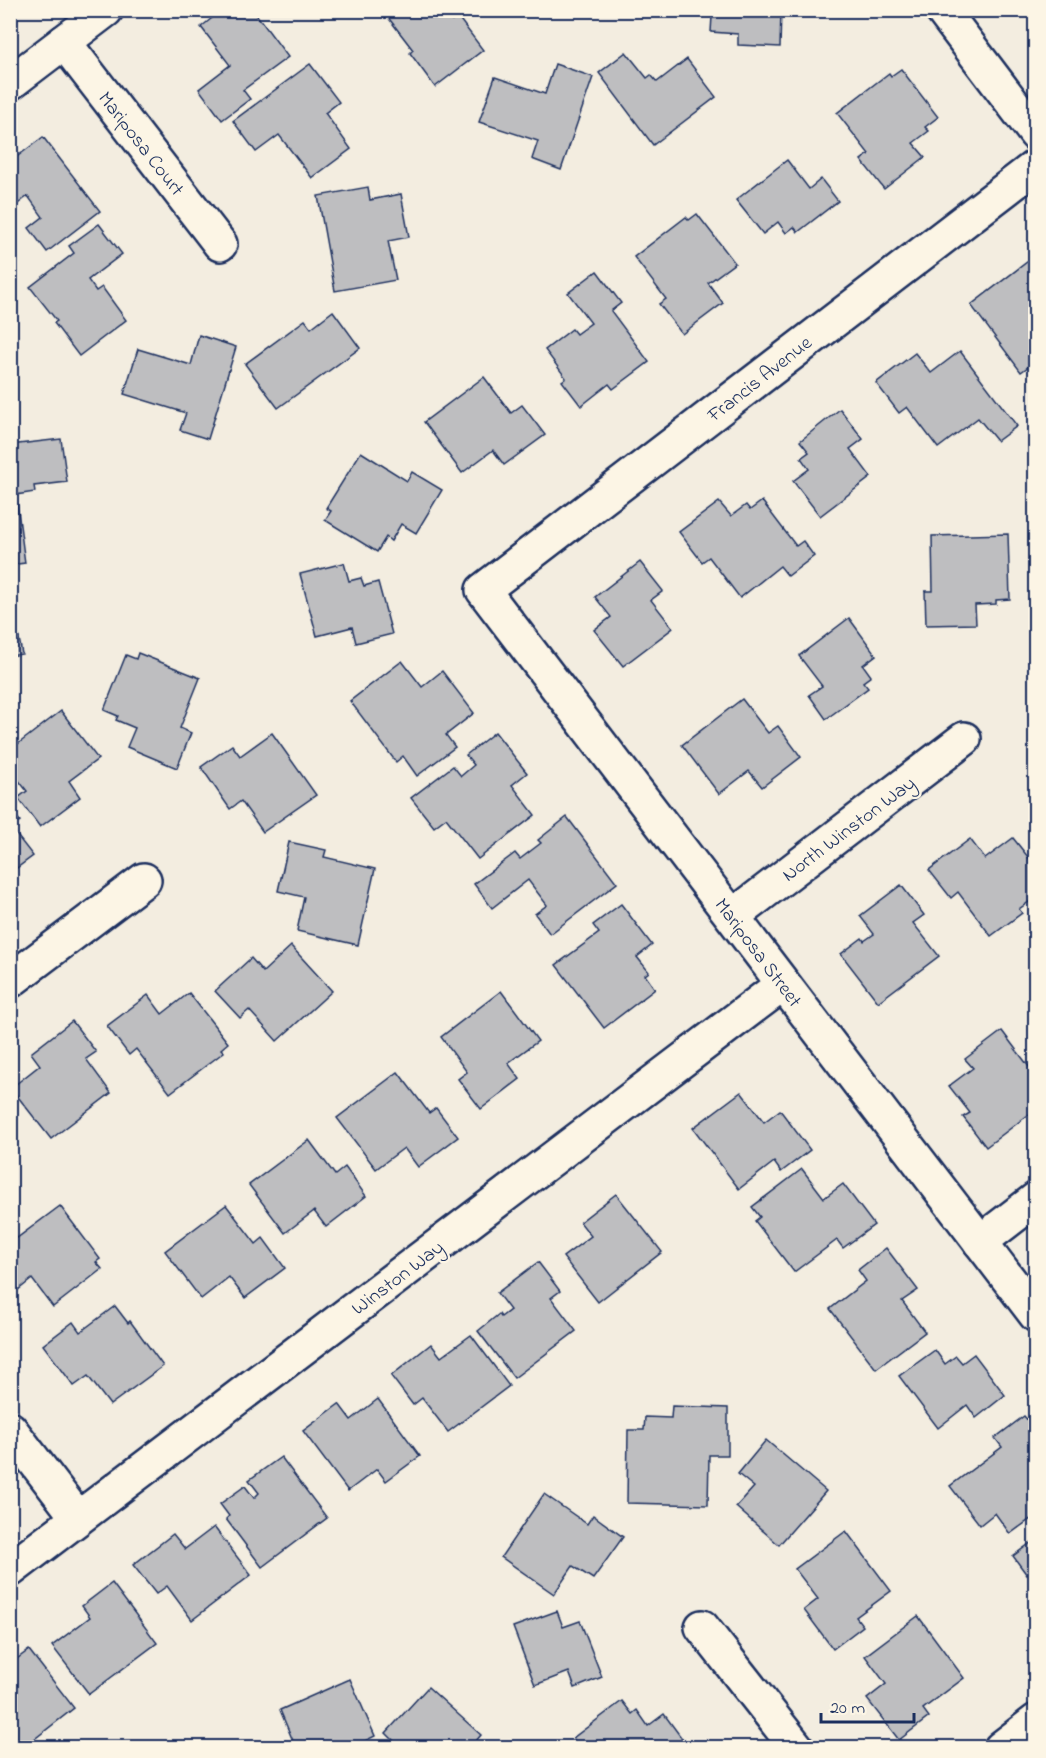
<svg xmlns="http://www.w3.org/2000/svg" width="1046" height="1758" font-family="'Indie Flower',sans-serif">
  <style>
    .building { fill: #bebec0; stroke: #1b2f5e; stroke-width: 1.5 }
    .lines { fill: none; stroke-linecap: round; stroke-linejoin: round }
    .minor-casing { stroke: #1b2f5e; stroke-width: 38 }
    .minor { stroke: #fcf5e5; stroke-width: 33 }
    .labels { text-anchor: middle; stroke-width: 4.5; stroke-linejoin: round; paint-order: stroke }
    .street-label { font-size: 20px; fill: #1b2f5e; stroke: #fcf5e5 }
  </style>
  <rect width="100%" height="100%" fill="#f3ede0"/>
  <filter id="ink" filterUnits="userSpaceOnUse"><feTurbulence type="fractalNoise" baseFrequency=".0167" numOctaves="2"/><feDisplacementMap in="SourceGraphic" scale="12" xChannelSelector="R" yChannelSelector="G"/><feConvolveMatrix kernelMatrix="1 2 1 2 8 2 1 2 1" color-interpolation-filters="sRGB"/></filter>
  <g filter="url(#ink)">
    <!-- building -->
    <g class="building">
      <polygon points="222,10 253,10 288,57 243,90 250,99 222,120 199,89 230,65 201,27"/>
      <polygon points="394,10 444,10 452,21 458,17 483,50 435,87 410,53 413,50 387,16"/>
      <polygon points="667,10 781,10 780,47 738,45 738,34 711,32 712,16 667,14"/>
      <polygon points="626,52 647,78 651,75 657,82 687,59 716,97 653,145 599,73"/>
      <polygon points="310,64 339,102 325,113 351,149 312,178 279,135 256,152 233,121"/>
      <polygon points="555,64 593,77 561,170 532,159 538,141 479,122 495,77 545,94"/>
      <polygon points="901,69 938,117 925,127 929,131 913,143 925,157 884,189 861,160 869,154 837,113 889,73 891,76"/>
      <polygon points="43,137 100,211 47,252 29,228 43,217 28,196 10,210 10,162"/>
      <polygon points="787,160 809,189 821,179 838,201 798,232 794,227 786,233 778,222 763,234 736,200"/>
      <polygon points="368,187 370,200 401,194 409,237 388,241 396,280 335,291 318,196"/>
      <polygon points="697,214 735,263 708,283 723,303 682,334 659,304 666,299 634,257 686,217 689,220"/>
      <polygon points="99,224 122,254 88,280 96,291 102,287 126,320 79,356 54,323 57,321 30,287 74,253 69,246"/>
      <polygon points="1036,255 1036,361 1021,372 971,305"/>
      <polygon points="597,271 621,303 611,311 649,362 613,389 609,384 581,406 562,381 566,378 545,350 572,329 576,334 591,323 568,293"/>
      <polygon points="333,311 360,348 278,408 245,364 305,320 311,328"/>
      <polygon points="199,335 236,347 208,439 180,430 186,413 124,394 138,349 191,365"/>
      <polygon points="960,351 1017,426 997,441 978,418 938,448 907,407 899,413 876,383 915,353 931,373"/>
      <polygon points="484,377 511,413 522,405 545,435 504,465 493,450 462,473 424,422"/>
      <polygon points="840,409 863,439 850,449 871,477 820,516 793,481 809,469 801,458 809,452 800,441"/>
      <polygon points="61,439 67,482 34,486 35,492 16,495 25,563 10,565 10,445"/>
      <polygon points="361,452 407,481 412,472 442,490 416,533 401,524 391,541 386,537 377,552 325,520 331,511 326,508"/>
      <polygon points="762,501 796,546 803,541 814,556 788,576 780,566 740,598 709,557 702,562 679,532 719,502 731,516 746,505 750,510"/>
      <polygon points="1008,534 1010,599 996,600 996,604 975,605 976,624 926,625 925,591 933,591 932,536"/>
      <polygon points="640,562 663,591 651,600 673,628 623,666 594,630 611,617 595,597"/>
      <polygon points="344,563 349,581 361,578 364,586 378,582 392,634 356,643 352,627 317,636 300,574"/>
      <polygon points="12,602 22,654 10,656 10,603"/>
      <polygon points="849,618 876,655 863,665 871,676 863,682 868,688 826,719 809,695 822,686 799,656"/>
      <polygon points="138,653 200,678 180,728 191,733 177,768 127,747 135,728 116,720 118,716 104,710 126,655 136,659"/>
      <polygon points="402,661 422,687 442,671 474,713 446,735 455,747 417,776 403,756 396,762 350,701"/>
      <polygon points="742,699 768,733 778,726 801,757 762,787 749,771 719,794 682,745"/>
      <polygon points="61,711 98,759 69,781 80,797 40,827 18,798 27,791 10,769 10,750"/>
      <polygon points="495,732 527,773 512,785 535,815 478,859 446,818 434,827 411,798 453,766 461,776 474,765 466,755"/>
      <polygon points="272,733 316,795 263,832 241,801 230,809 201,767 232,745 240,756"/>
      <polygon points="10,808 20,821 11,828 33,856 10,873"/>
      <polygon points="567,817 617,883 550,934 535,914 547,905 528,880 492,908 474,884 515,853 520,859 541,843 538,840"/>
      <polygon points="1013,838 1036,867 1036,897 1019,909 1022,913 991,936 958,892 951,898 929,870 970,839 985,859"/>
      <polygon points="289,842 326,850 324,857 375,869 358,945 297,931 304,897 278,891"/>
      <polygon points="901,885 924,915 913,923 939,956 878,1002 841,954 862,938 864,941 874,934 860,916"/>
      <polygon points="621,904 652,945 637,957 649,972 645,975 655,989 604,1028 556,965 599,933 593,925"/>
      <polygon points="291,946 332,991 277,1041 249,1010 240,1018 215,991 251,958 263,972"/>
      <polygon points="501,991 538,1041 508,1063 520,1079 481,1109 458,1079 467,1072 441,1037"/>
      <polygon points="189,993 228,1043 221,1049 224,1052 170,1093 136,1049 129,1055 107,1026 148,995 162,1014"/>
      <polygon points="72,1021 96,1052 86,1059 111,1093 51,1139 11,1088 40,1065 31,1053"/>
      <polygon points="1002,1031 1036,1076 1036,1109 986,1147 963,1117 970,1113 949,1086 973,1068 965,1059"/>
      <polygon points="398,1072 429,1113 436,1108 458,1137 418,1167 404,1148 376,1169 337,1118"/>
      <polygon points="741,1092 764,1122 780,1110 810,1150 781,1172 774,1162 739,1189 693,1128"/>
      <polygon points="309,1140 335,1175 345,1167 366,1196 326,1227 314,1211 285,1233 249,1185"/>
      <polygon points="802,1169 824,1198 843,1184 874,1225 843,1248 837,1240 794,1272 755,1221 760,1217 752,1207"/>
      <polygon points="616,1194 662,1252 598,1302 563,1257 591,1236 580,1222"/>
      <polygon points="226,1205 256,1244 263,1238 285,1268 245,1298 229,1277 201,1299 165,1251"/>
      <polygon points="60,1206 100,1259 96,1262 102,1269 53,1307 32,1279 13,1294 10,1291 10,1233 17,1238"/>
      <polygon points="886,1248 918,1290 902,1301 925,1332 876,1369 830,1309 866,1281 858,1270"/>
      <polygon points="538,1262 560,1291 551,1298 576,1331 514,1378 478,1331 499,1314 501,1317 510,1310 497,1293"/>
      <polygon points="115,1306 128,1323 130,1321 163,1366 110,1405 88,1376 74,1386 43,1345 73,1322 80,1332"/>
      <polygon points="471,1335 509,1386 448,1432 422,1398 413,1405 391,1376 431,1344 441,1357"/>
      <polygon points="935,1350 945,1364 956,1356 962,1363 974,1354 1005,1395 976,1418 967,1405 938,1428 899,1376"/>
      <polygon points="378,1399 420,1456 386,1481 377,1469 348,1491 303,1431 339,1404 351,1420"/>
      <polygon points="672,1406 728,1408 728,1455 709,1455 708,1505 627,1503 628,1430 644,1430 645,1417 671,1418"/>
      <polygon points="1024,1416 1036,1430 1036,1515 1010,1534 995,1513 980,1525 950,1486 1002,1447 995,1438"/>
      <polygon points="766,1440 826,1491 779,1545 736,1507 754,1487 738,1474"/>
      <polygon points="281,1457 327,1518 262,1567 226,1519 229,1516 220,1504 245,1486 254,1498 259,1493 249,1480"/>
      <polygon points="544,1494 587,1524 593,1515 623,1537 593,1579 573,1566 554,1594 501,1557"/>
      <polygon points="214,1527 251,1575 192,1620 167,1586 156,1594 133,1565 173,1534 185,1549"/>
      <polygon points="846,1531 891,1591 856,1617 863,1626 833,1649 804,1610 818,1599 795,1569"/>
      <polygon points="1036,1539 1036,1579 1030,1572 1027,1575 1013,1556"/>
      <polygon points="112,1583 157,1643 89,1694 52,1646 90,1617 82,1606"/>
      <polygon points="557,1611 563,1627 580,1621 602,1677 575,1688 569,1672 535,1685 513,1627"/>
      <polygon points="918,1616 964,1678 923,1709 929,1717 899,1740 867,1699 886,1684 865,1656"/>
      <polygon points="29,1650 74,1708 23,1748 10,1748 10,1664"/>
      <polygon points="350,1679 375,1736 361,1743 362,1746 360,1748 296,1748 280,1710"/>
      <polygon points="428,1687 481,1735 470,1748 401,1748 386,1733"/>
      <polygon points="622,1701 632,1714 637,1710 648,1726 664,1714 689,1748 580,1748 573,1738"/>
    </g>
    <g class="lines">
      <!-- minor casing -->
      <g class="minor-casing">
        <g id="minor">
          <polyline points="942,10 1036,134"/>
          <polyline points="64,42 220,244"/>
          <polyline points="10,83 106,10"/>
          <polyline points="1036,166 483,590 1036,1315"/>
          <polyline points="733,916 964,739"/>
          <polyline points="10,981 144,880"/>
          <polyline points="980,1242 1036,1199"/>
          <polyline points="10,1429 78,1518"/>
          <polyline points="10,1570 783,984"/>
          <polyline points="702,1627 797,1748"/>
          <polyline points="1001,1748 1036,1721"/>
        </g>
      </g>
      <!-- minor -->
      <use href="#minor" class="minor"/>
    </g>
  </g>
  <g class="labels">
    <!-- street labels -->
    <g class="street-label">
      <text transform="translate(142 143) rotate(52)" y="7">Mariposa Court</text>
      <text transform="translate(759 378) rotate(-38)" y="7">Francis Avenue</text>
      <text transform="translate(848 828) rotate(-37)" y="7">North Winston Way</text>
      <text transform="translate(759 952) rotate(53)" y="7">Mariposa Street</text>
      <text transform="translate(397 1277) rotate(-37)" y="7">Winston Way</text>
    </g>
  </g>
  <!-- margin -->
  <rect width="1046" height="1758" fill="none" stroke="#fcf5e5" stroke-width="36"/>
  <rect x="18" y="18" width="1010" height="1722" fill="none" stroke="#1b2f5e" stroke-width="2" filter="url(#ink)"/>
  <!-- scale -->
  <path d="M821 1713v9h93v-9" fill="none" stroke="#1b2f5e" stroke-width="3"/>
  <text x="830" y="1713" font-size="18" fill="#1b2f5e" stroke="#fcf5e5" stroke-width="4.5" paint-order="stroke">20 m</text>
</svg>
